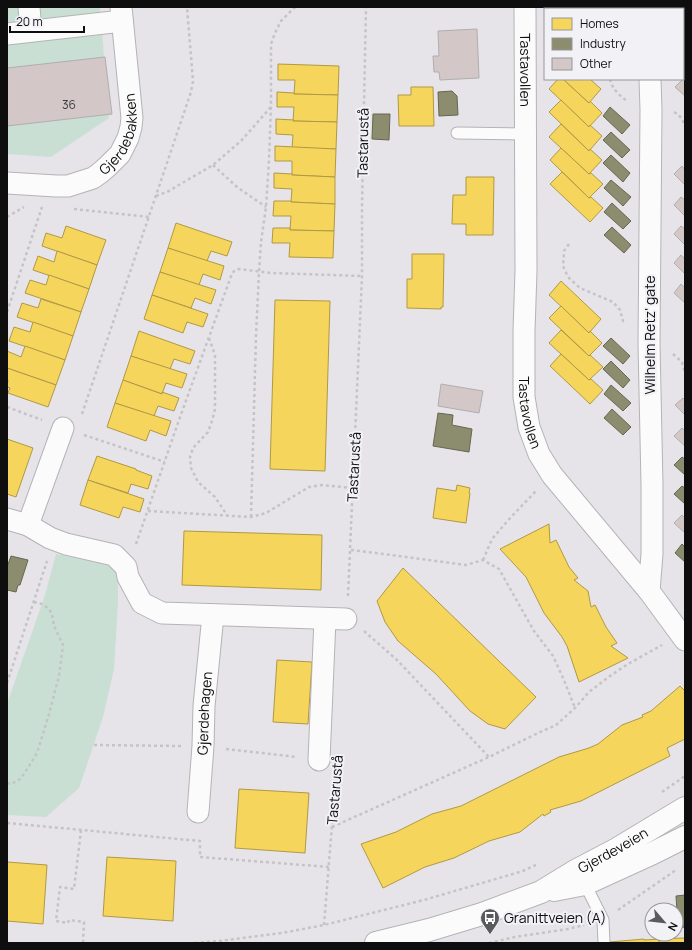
<svg xmlns="http://www.w3.org/2000/svg" width="692" height="950" font-family="Manrope,sans-serif">
  <style>
    .green { fill: #c9dfd3 }
    .homes { fill: #f6d55c; stroke: #b09945 }
    .industry { fill: #8c8c6e; stroke: #666652 }
    .building { fill: #d3c7c8; stroke: #b0aeaf }
    .lines { fill: none; stroke-linecap: round; stroke-linejoin: round }
    .lane-casing { stroke: #b4b3b5; stroke-width: 13 }
    .street-casing { stroke: #b4b3b5; stroke-width: 23 }
    .secondary-casing { stroke: #b4b3b5; stroke-width: 24 }
    .path { stroke: #c4c4c5; stroke-width: 2.5; stroke-dasharray: 3 3; stroke-linecap: butt }
    .lane { stroke: #fbfbfc; stroke-width: 11 }
    .street { stroke: #fbfbfc; stroke-width: 21 }
    .secondary { stroke: #fbfbfc; stroke-width: 22 }
    .labels { text-anchor: middle; stroke-width: 4; stroke-linejoin: round; paint-order: stroke }
    .number-label { font-size: 12px; fill: #3f3c3d }
    .street-label { font-size: 14px; fill: #0e0e0f; stroke: #f2f1f6 }
    .poi-label { font-size: 14px; fill: #0e0e0f; stroke: #f2f1f6; text-anchor: start }
  </style>
  <rect width="100%" height="100%" fill="#e6e4e8"/>
  <!-- green -->
  <g class="green">
    <polygon points="7,7 100,7 109,118 51,157 7,154"/>
    <polygon points="56,554 112,566 118,575 118,602 114,669 103,717 79,788 46,817 7,815 7,704 45,595"/>
  </g>
  <!-- homes -->
  <g class="homes">
    <polygon points="575,7 601,7 599,9 578,9"/>
    <polygon points="278,64 339,66 338,95 294,94 295,80 278,80"/>
    <polygon points="558,79 563,79 589,103 590,101 602,113 589,127 549,89"/>
    <polygon points="563,79 590,79 601,89 589,103"/>
    <polygon points="411,87 433,87 434,126 399,126 398,95 411,95"/>
    <polygon points="277,92 294,93 294,94 338,95 337,122 293,121 294,107 277,107"/>
    <polygon points="561,100 589,127 590,125 602,136 589,151 549,112"/>
    <polygon points="276,119 294,120 293,121 337,122 336,149 292,148 293,135 276,134"/>
    <polygon points="561,124 589,151 590,149 602,160 589,174 549,137"/>
    <polygon points="275,146 336,149 335,177 292,175 292,161 275,161"/>
    <polygon points="561,148 589,174 591,173 603,184 589,198 550,160"/>
    <polygon points="562,172 589,198 591,197 603,208 590,222 550,184"/>
    <polygon points="274,173 292,174 292,175 335,177 335,204 291,202 292,189 274,188"/>
    <polygon points="466,177 494,177 493,235 466,235 466,224 452,224 453,195 466,195"/>
    <polygon points="274,201 291,201 291,202 335,204 334,231 290,230 291,216 273,216"/>
    <polygon points="176,223 232,242 227,256 211,251 207,261 168,248"/>
    <polygon points="66,226 106,240 97,265 42,246 46,233 62,238"/>
    <polygon points="273,228 290,228 290,230 334,231 333,258 289,257 290,243 272,243"/>
    <polygon points="168,248 224,266 220,280 203,274 199,285 160,272"/>
    <polygon points="57,251 97,265 89,289 33,270 38,256 54,262"/>
    <polygon points="412,254 444,254 443,307 441,307 441,309 407,308 407,279 412,279"/>
    <polygon points="160,272 216,290 211,304 195,298 191,308 152,295"/>
    <polygon points="49,275 89,289 81,312 25,293 30,280 46,285"/>
    <polygon points="561,281 601,319 589,333 549,295"/>
    <polygon points="152,295 208,314 203,327 187,322 183,333 144,319"/>
    <polygon points="41,299 81,312 73,336 17,317 22,303 38,308"/>
    <polygon points="275,300 330,301 325,471 270,469"/>
    <polygon points="561,306 589,333 590,331 602,343 589,356 549,318"/>
    <polygon points="33,322 73,336 65,360 9,341 14,327 30,332"/>
    <polygon points="561,330 589,356 590,355 603,367 589,380 549,343"/>
    <polygon points="139,331 195,351 190,364 174,359 170,369 131,356"/>
    <polygon points="25,346 65,360 56,385 7,368 7,351 21,357"/>
    <polygon points="561,354 589,380 591,379 603,390 590,404 550,366"/>
    <polygon points="131,356 187,374 182,388 166,383 162,394 123,380"/>
    <polygon points="7,368 56,385 48,407 8,393 10,388 7,387 8,380 7,380"/>
    <polygon points="123,380 162,394 162,392 179,398 174,411 158,406 154,416 115,403"/>
    <polygon points="115,403 171,421 166,436 150,430 146,441 107,427"/>
    <polygon points="7,439 33,448 16,497 7,494"/>
    <polygon points="97,456 136,469 136,470 152,476 148,489 131,484 128,493 88,480"/>
    <polygon points="88,480 144,499 140,512 123,507 119,518 80,505"/>
    <polygon points="457,485 470,488 469,493 470,493 466,523 433,518 437,488 456,491"/>
    <polygon points="549,524 550,543 556,540 569,567 578,578 574,580 588,591 591,607 595,605 606,627 617,643 611,646 628,658 579,682 567,646 562,637 544,613 526,577 500,549"/>
    <polygon points="184,531 322,535 321,590 182,585"/>
    <polygon points="403,568 536,697 505,729 488,724 470,711 436,674 398,641 385,622 377,601"/>
    <polygon points="277,660 312,662 308,724 273,722"/>
    <polygon points="680,686 685,691 685,739 667,748 670,756 581,801 550,810 551,812 544,816 543,814 520,832 489,841 454,858 425,867 383,888 361,844 396,832 432,814 461,806 559,757 589,748 598,744 622,725 643,717 642,715 651,711"/>
    <polygon points="239,789 309,793 305,853 235,848"/>
    <polygon points="107,857 176,861 173,921 103,916"/>
    <polygon points="7,862 47,865 43,924 7,921"/>
    <polygon points="685,938 685,943 659,943 659,939"/>
    <polygon points="644,939 644,940 659,939 659,943 610,943 610,942"/>
  </g>
  <!-- industry -->
  <g class="industry">
    <polygon points="452,91 457,96 458,115 439,116 438,92"/>
    <polygon points="610,107 630,125 622,134 603,116"/>
    <polygon points="373,114 390,114 389,140 372,139"/>
    <polygon points="611,132 630,150 622,158 603,140"/>
    <polygon points="611,155 630,173 623,182 603,163"/>
    <polygon points="611,180 631,197 623,206 604,188"/>
    <polygon points="612,203 631,221 623,229 604,212"/>
    <polygon points="612,227 631,245 624,253 604,235"/>
    <polygon points="611,338 630,356 623,364 603,346"/>
    <polygon points="611,361 630,380 623,388 603,369"/>
    <polygon points="611,385 631,403 623,411 604,394"/>
    <polygon points="612,409 631,427 623,435 604,418"/>
    <polygon points="438,413 453,415 452,425 472,429 469,452 433,446"/>
    <polygon points="682,457 685,459 685,475 674,465"/>
    <polygon points="682,486 685,488 685,504 674,494"/>
    <polygon points="682,544 685,547 685,562 675,553"/>
    <polygon points="11,556 28,560 20,585 18,585 16,592 7,590 7,567"/>
    <polygon points="685,895 685,927 678,928 676,896"/>
  </g>
  <!-- building -->
  <g class="building">
    <polygon points="477,29 479,78 440,80 439,72 434,72 433,56 439,56 438,31"/>
    <polygon points="105,57 112,114 7,126 7,68"/>
    <polygon points="683,79 685,80 685,96 675,87"/>
    <polygon points="682,166 685,170 685,185 674,174"/>
    <polygon points="681,197 685,200 685,216 674,205"/>
    <polygon points="681,226 685,229 685,245 674,234"/>
    <polygon points="681,255 685,259 685,274 674,263"/>
    <polygon points="681,284 685,288 685,303 674,293"/>
    <polygon points="441,384 483,391 479,413 438,406"/>
    <polygon points="683,398 685,400 685,415 675,405"/>
    <polygon points="682,428 685,431 685,446 674,436"/>
    <polygon points="682,515 685,518 685,533 674,523"/>
  </g>
  <g class="lines">
    <!-- lane casing -->
    <g class="lane-casing">
      <g id="lane">
        <polyline points="457,133 526,134"/>
        <polyline points="583,880 603,920 604,943"/>
      </g>
    </g>
    <!-- street casing -->
    <g class="street-casing">
      <g id="street">
        <polyline points="29,7 31,31"/>
        <path id="s1" d="M525,7L526,271L524,331V397L529,427L539,454L552,475L649,591L685,640"/>
        <polyline points="648,7 648,9"/>
        <polyline points="7,34 122,21"/>
        <path id="s2" d="M7,183L56,186H68L93,178L100,173L108,166L120,154L128,138L131,127L132,118L121,7"/>
        <polyline points="7,519 28,525 50,538 66,544 114,555 126,567 128,577 142,603 162,613 346,619"/>
        <polyline points="28,525 63,428"/>
        <polyline points="649,591 652,554 652,485 649,344 651,110 650,79"/>
        <polyline points="319,760 325,619"/>
        <path id="s3" d="M198,812L203,746L204,706L213,615"/>
      </g>
    </g>
    <!-- secondary casing -->
    <g class="secondary-casing">
      <g id="secondary">
        <polyline points="554,890 585,884 653,853 685,837"/>
        <path id="s4" d="M376,943L429,930L482,914L541,892L577,870L617,849L685,808"/>
      </g>
    </g>
    <!-- path -->
    <g class="path">
      <path d="M610,79C612,89 619,95 627,101"/>
      <path d="M674,112C681,116 683,120 685,127"/>
      <polyline points="213,165 237,187 266,207"/>
      <polyline points="156,196 167,192 213,165 241,141 271,107"/>
      <polyline points="74,209 149,217"/>
      <polyline points="7,217 24,207"/>
      <polyline points="569,244 564,251 563,266 568,277 580,288 613,302 620,310 623,321 625,322"/>
      <polyline points="7,312 42,207"/>
      <polyline points="209,338 215,355 215,409 212,421 208,432 193,448 190,457 191,468 198,482 215,497 227,515"/>
      <polyline points="673,354 682,362 685,373"/>
      <polyline points="7,407 42,420"/>
      <polyline points="82,414 191,92 193,81 187,7"/>
      <polyline points="84,435 165,462"/>
      <polyline points="148,511 251,517 266,513 309,487 321,485 353,488"/>
      <polyline points="251,517 256,336 259,272 261,242 266,207 269,160 271,106 271,44 275,33 281,21 294,8 297,7"/>
      <path d="M136,544L179,420L230,279C232,274 233,270 239,269L271,273L362,276"/>
      <polyline points="351,550 376,553 466,565 483,560 499,569 534,631 553,656 564,680 575,708"/>
      <polyline points="483,560 492,539 511,517 536,491"/>
      <polyline points="348,596 362,276 362,206 366,7"/>
      <polyline points="364,631 397,660 489,757"/>
      <polyline points="7,683 47,561"/>
      <polyline points="94,745 181,746"/>
      <polyline points="226,749 297,757"/>
      <polyline points="7,783 11,784 19,780 24,774 37,753 49,714 59,676 63,645 54,626 52,614 49,609 42,604 34,602"/>
      <polyline points="662,792 685,776"/>
      <polyline points="7,823 200,841 200,857 329,867"/>
      <polyline points="332,827 489,757 536,734 556,725 575,708 589,692 610,676 628,664 662,645"/>
      <polyline points="81,830 74,889 60,887 56,921 68,923 69,920 84,922 83,943"/>
      <polyline points="618,910 676,870"/>
      <polyline points="324,925 336,775"/>
      <polyline points="195,943 219,941 282,933 324,925 424,900 523,871 536,865"/>
      <polyline points="489,943 515,937 568,929 584,925"/>
    </g>
    <!-- lane -->
    <use href="#lane" class="lane"/>
    <!-- street -->
    <use href="#street" class="street"/>
    <!-- secondary -->
    <use href="#secondary" class="secondary"/>
  </g>
  <!-- icons -->
  <defs>
    <g id="bus-pin" transform="scale(1)"><path d="M0 17L-7.5 6A9.5 9.5 0 1 1 7.5 6Z" fill="#5a595b" stroke="#f2f1f6"/><path d="M-5-6H5V4H4V6H2V4H-2V6H-4V4H-5ZM-3.5-4V0h7V-4ZM-3.5 1.2v1.5H-2V1.2ZM2 1.2v1.5H3.5V1.2Z" fill="#fff"/></g>
  </defs>
  <g fill-rule="evenodd">
    <use href="#bus-pin" x="490" y="918"/>
  </g>
  <g class="labels">
    <!-- number labels -->
    <g class="number-label">
      <text x="69" y="109">36</text>
    </g>
    <!-- street labels -->
    <g class="street-label">
      <text dy="5" stroke="none"><textPath href="#s1" startOffset="63">Tastavollen</textPath></text>
      <text dy="5" stroke="none"><textPath href="#s2" startOffset="142">Gjerdebakken</textPath></text>
      <text transform="translate(363 143) rotate(-89)" y="5">Tastarustå</text>
      <text transform="translate(650 335) rotate(-90)" y="5">Wilhelm Retz' gate</text>
      <text dy="5" stroke="none"><textPath href="#s1" startOffset="406">Tastavollen</textPath></text>
      <text transform="translate(354 467) rotate(-87)" y="5">Tastarustå</text>
      <text dy="5" stroke="none"><textPath href="#s3" startOffset="99">Gjerdehagen</textPath></text>
      <text transform="translate(335 790) rotate(-85)" y="5">Tastarustå</text>
      <text dy="5" stroke="none"><textPath href="#s4" startOffset="256">Gjerdeveien</textPath></text>
    </g>
    <!-- poi labels -->
    <g class="poi-label">
      <text x="504" y="923">Granittveien (A)</text>
    </g>
  </g>
  <!-- border -->
  <rect width="692" height="950" fill="none" stroke="#0e0e0f" stroke-width="16"/>
  <!-- legend -->
  <rect x="544" y="8" width="140" height="72" fill="#f2f1f6" stroke="#97969a"/>
  <rect x="552" y="18" width="20" height="12" fill="#f6d55c" stroke="#97969a"/>
  <text x="580" y="28" font-size="12" fill="#0e0e0f">Homes</text>
  <rect x="552" y="38" width="20" height="12" fill="#8c8c6e" stroke="#97969a"/>
  <text x="580" y="48" font-size="12" fill="#0e0e0f">Industry</text>
  <rect x="552" y="58" width="20" height="12" fill="#d3c7c8" stroke="#97969a"/>
  <text x="580" y="68" font-size="12" fill="#0e0e0f">Other</text>
  <!-- north arrow -->
  <g transform="translate(664 922) rotate(118)"><circle r="19" fill="#f2f1f6" stroke="#97969a"/>
  <path d="M0-3L7 15L0 10L-7 15Z" fill="#5a595b"/>
  <text y="-6" font-size="11" font-weight="bold" text-anchor="middle" fill="#0e0e0f">N</text>
  </g>
  <!-- scale -->
  <path d="M10 26v6h74v-6" fill="none" stroke="#0e0e0f" stroke-width="2"/>
  <text x="16" y="26" font-size="12" fill="#0e0e0f" stroke="#f2f1f6" stroke-width="3" paint-order="stroke">20 m</text>
</svg>
